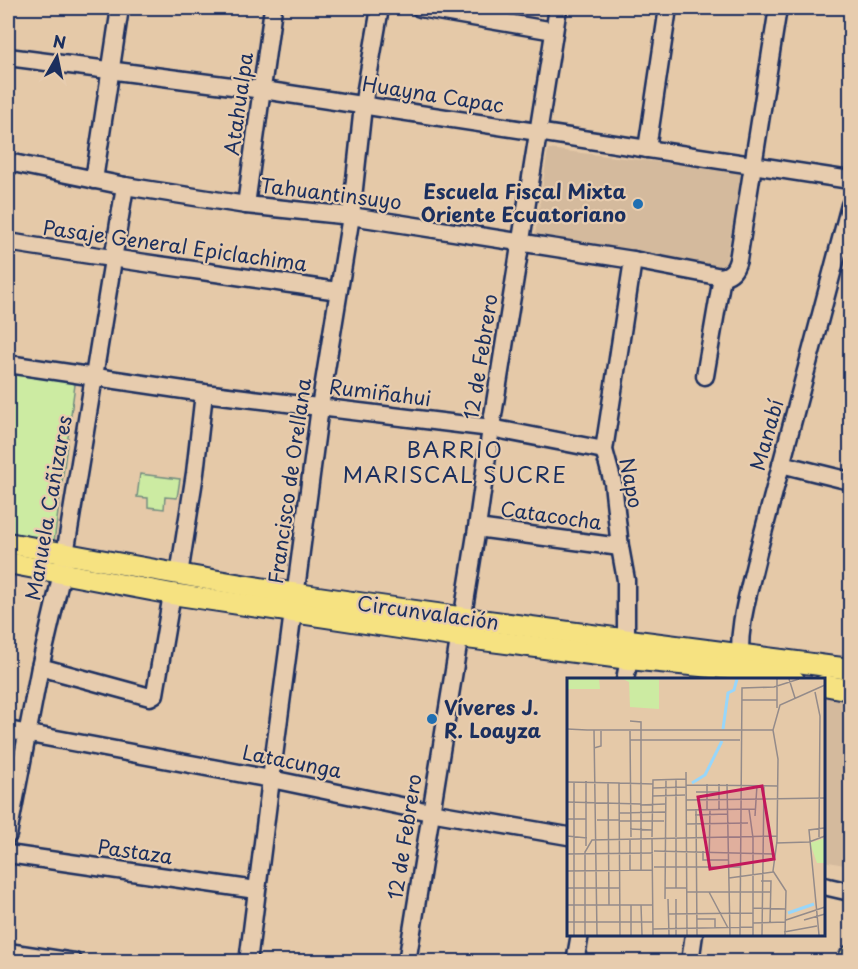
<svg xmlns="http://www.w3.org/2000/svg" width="858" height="969" font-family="'Playpen Sans',sans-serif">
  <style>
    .built { fill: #d4ba9d }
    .green { fill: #cceba2; stroke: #748d80; stroke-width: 1.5 }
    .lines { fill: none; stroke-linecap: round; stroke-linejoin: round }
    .minor-casing { stroke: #1b2f5e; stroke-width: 21 }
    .major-casing { stroke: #1b2f5e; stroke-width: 24 }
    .minor { stroke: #e7ccae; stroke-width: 16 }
    .major { stroke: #f6e281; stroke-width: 20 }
    .poi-dot { fill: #1f6fb2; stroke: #e7ccae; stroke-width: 2 }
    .labels { text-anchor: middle; stroke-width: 4.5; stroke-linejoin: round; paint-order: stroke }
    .street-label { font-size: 20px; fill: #1b2f5e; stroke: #e7ccae }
    .poi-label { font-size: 20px; font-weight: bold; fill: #1b2f5e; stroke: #e7ccae; text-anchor: end }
    .quarter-label { font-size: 22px; letter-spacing: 1.5px; fill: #1b2f5e; stroke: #e7ccae }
    .inset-river { fill: none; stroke: #98d6fa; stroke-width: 3 }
    .inset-road { fill: none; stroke: #948b8a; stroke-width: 1.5 }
    .view { fill: #c2185b; fill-opacity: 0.15; stroke: #c2185b; stroke-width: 3 }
    .inset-edge { fill: none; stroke: #1b2f5e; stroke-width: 3 }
  </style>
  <rect width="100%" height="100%" fill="#e5c9a8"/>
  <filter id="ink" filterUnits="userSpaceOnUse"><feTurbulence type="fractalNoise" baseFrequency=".0167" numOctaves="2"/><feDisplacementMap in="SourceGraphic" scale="12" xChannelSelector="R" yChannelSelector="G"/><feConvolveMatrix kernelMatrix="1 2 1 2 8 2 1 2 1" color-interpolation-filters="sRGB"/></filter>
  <g filter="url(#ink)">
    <!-- built -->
    <g class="built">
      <polygon points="548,149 742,172 725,267 535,236"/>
      <polygon points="824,696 850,699 849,866 824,861"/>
    </g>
    <!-- green -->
    <g class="green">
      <polygon points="8,367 76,377 54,542 8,534"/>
      <polygon points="140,474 180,479 177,498 165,497 164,509 148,507 148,498 137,497"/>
    </g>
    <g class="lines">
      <!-- minor casing -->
      <g class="minor-casing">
        <g id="minor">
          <polyline points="420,8 554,31"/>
          <polyline points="8,57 263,90 850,180"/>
          <polyline points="647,149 668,8"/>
          <path d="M8,162L125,186L246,205L351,216L633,260L722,277C732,274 735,270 738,260L778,8"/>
          <polyline points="94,180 120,8"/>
          <polyline points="246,205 273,8"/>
          <path d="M8,242C117,260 227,274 337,291"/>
          <polyline points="8,364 204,393 491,428 604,450"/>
          <polyline points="705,376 722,277"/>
          <polyline points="781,464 850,481"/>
          <polyline points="477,528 620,547"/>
          <polyline points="179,575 195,473 204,393"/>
          <polyline points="40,667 150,697 155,694 172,594"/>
          <path d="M741,667C736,629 750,588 758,552L850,205"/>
          <polyline points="625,680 629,659 626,640 626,580 620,547 613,483 604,450 633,260"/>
          <polyline points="8,730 271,779 430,812 568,836"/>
          <polyline points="8,835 40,667 62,573 125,186"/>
          <polyline points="8,854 256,890"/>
          <polyline points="824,886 850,892"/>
          <polyline points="8,952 74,962"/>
          <polyline points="248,962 271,779 320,407 351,216 363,106 380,8"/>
          <polyline points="407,962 477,528 491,428 558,8"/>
          <polyline points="575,962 580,934"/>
          <polyline points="690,962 694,934"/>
        </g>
      </g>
      <!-- major casing -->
      <g class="major-casing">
        <g id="major">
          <path d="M8,543C104,561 201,579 298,594C482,622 666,644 850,669"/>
          <polyline points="8,563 172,594 459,637 629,659 742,670 794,680"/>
          <polyline points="824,685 850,690"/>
          <polyline points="848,962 850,956"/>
        </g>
      </g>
      <!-- minor -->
      <use href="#minor" class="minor"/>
      <!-- major -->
      <use href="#major" class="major"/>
    </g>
  </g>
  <!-- markers -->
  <g class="poi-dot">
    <circle cx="638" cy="204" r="6"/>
    <circle cx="432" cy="719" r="6"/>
  </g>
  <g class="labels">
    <!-- street labels -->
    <g class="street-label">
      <text transform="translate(433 95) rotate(9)" y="7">Huayna Capac</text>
      <text transform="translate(239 104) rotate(-82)" y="7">Atahualpa</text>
      <text transform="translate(331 194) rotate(7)" y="7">Tahuantinsuyo</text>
      <text transform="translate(175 246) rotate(8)" y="7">Pasaje General Epiclachima</text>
      <text transform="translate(481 357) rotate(-81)" y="7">12 de Febrero</text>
      <text transform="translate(380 393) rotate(7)" y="7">Rumiñahui</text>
      <text transform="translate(767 435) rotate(-74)" y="7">Manabí</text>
      <text transform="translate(290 481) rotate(-82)" y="7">Francisco de Orellana</text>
      <text transform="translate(631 483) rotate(79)" y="7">Napo</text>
      <text transform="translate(49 508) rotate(-80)" y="7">Manuela Cañizares</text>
      <text transform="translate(551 516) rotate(8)" y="7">Catacocha</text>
      <text transform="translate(428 613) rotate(8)" y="7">Circunvalación</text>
      <text transform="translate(292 762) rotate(11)" y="7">Latacunga</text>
      <text transform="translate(405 837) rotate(-81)" y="7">12 de Febrero</text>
      <text transform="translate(135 852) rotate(8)" y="7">Pastaza</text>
    </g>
    <!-- poi labels -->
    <g class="poi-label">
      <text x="626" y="199">Escuela Fiscal Mixta<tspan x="626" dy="23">Oriente Ecuatoriano</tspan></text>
      <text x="444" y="715" text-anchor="start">Víveres J.<tspan x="444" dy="23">R. Loayza</tspan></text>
    </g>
    <!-- quarter labels -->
    <g class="quarter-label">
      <text x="455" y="458">BARRIO<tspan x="455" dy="25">MARISCAL SUCRE</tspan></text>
    </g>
  </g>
  <!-- overview -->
  <g transform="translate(567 678)">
    <rect width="258" height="258" fill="#e5c9a8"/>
    <path d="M0,1H32L33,11H0ZM56,1H92V31L63,29L62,4ZM258,160V185H250L243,165Z" fill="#cceba2"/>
    <path class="inset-river" d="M156,51L161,15L167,12L170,1M125,105L138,97L155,63M221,235L247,226"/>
    <path class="inset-road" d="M210,1V30M222,1L228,20M248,14L253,38L252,159M175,22H210M63,43L74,44V192M0,51L20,52M19,52H206M27,52L30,257M63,53L64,159M63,62H173M27,70L34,68V53M119,94L120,257M0,104L52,105L53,257M41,104L42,227M52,105L86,106M140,106V131M152,106V131M160,106L163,257M119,107L210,108M86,110L119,109M129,114H152M86,118L118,117M119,122L258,120M0,124L74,126M73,127L98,126M129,131L130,257M182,131L186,160V257M119,132L189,131M52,135L98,134M128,137L160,136M188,138L190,107M0,141H19M30,142H52M52,143H97M119,146L181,145M63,151L85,152M0,158L20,160M85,159L86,102L119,101M109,159V101M85,160L86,257M63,161V192M209,165L242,164L258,158M19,168V103M87,173L208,176M136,173V182H161M0,176L86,175M87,189H173M142,190L143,131M0,193L85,192M162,200L206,194M194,203H204L203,245M0,210H53M98,210H119M109,210V161M120,214H204M142,214L161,250M98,221L99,101M101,221L102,257M109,221V257M0,227H85M74,227L75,257M186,230L219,231M102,236L186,235M130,241H148V250M219,242L258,229M237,242L258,236M0,244H86M186,245L218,244M86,251L186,249M217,254L250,248M7,257V104M18,257V174L25,162L210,158M64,257V227M173,257L175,10L207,9L232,1M195,257L197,107M218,257L219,213L206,193L210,163L211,81L206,52L213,27L258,7M252,257L242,152L257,150"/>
    <path class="view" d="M195,108L207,181L143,191L131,119Z"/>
    <rect width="258" height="258" class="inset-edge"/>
  </g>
  <!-- margin -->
  <rect width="858" height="969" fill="none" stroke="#e7ccae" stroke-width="30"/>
  <rect x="15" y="15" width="828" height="939" fill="none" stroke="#1b2f5e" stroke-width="2" filter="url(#ink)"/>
  <!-- north arrow -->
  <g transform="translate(57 57) rotate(9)" stroke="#e7ccae" stroke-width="4.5" paint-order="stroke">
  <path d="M0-4.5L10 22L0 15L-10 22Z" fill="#1b2f5e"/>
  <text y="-9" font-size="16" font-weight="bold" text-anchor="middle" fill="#1b2f5e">N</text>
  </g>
</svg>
